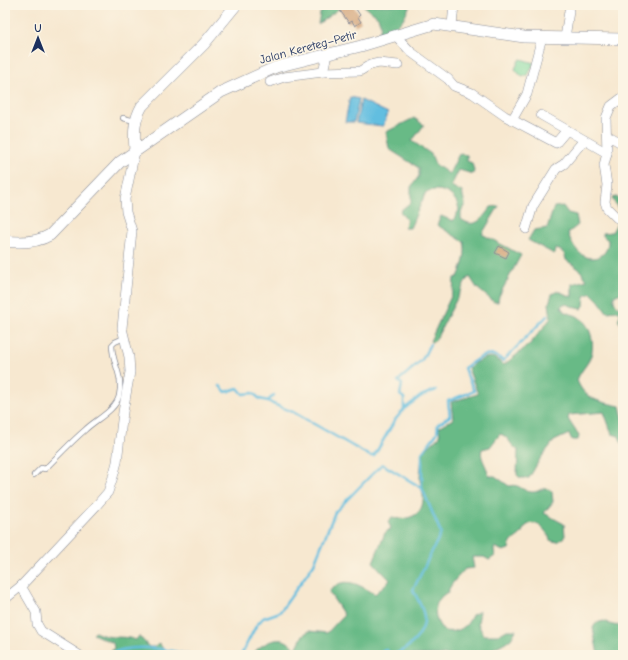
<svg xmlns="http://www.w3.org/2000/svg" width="628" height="660" font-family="'Comic Neue',sans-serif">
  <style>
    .green { fill: #7fdaa0; stroke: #4d847f }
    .forest { fill: #67ba86; stroke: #417472 }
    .water { fill: #62bee0; stroke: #3e769f }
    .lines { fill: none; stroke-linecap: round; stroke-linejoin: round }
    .stream { stroke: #62bee0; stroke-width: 2.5 }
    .building { fill: #d2a074 }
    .service-casing { stroke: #898c97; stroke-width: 6 }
    .minor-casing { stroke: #898c97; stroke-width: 10 }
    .tertiary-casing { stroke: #898c97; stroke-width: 12 }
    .service { stroke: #fff; stroke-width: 4.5 }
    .minor { stroke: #fff; stroke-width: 9 }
    .tertiary { stroke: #fff; stroke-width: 11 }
    .labels { text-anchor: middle; stroke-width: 3.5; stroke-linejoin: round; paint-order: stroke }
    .street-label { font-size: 12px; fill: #1b2f5e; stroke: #fcf5e5 }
  </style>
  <rect width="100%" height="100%" fill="#fcf5e5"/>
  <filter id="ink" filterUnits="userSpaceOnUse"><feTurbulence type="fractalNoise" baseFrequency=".025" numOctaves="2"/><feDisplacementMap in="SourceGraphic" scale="8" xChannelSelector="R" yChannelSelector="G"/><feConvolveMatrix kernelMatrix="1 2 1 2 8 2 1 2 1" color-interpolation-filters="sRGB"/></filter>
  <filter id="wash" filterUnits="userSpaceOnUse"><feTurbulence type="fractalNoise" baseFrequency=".012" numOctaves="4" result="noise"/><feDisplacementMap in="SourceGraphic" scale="16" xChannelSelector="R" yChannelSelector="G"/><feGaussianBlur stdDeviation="0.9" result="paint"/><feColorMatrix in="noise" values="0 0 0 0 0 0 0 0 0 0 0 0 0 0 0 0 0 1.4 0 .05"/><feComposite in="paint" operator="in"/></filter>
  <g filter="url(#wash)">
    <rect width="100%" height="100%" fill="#f7e8d0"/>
    <!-- green -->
    <polygon class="green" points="521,59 534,63 528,75 522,77 515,69 519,60"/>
    <!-- forest -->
    <g class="forest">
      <polygon points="328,5 344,5 318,24 320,13"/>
      <path d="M363,5H410C402,23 399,28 379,33L381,25L378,17Z"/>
      <path d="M414,118L424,125L412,141L431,154L435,164L449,174L459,154L467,155V161L472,163L474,171L473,174L459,170L451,186L462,192L465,204L461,212V219C476,230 482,218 491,207L499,206L482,234L521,255L499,296L498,302H494L477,288L470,277L467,279L435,341L431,342L430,341L453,292L454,278L458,277C463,266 467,253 464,242L437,225L441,216L453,221L459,210C457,194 440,186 426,192L410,228H404L407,221L400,211L411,202V187L419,176V168L389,149L386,132Z"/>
      <path d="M617,197L623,208V292L614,296C613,303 617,306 623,309V323L621,324L618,320L621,313L617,311L607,312L599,301L591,293L585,296L584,306L581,309C574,308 570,304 563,304L561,307L565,312C569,314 573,314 577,316C591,324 596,344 590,358C587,366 580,371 577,380C584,400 601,402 620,406L623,418V447L619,436L612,434L604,412L569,415L568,419L579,436L578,440H572L569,434L554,441L540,459L529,478H520L517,475L518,450C510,446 509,436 500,434L490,447L482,449C479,458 487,465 488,474L490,476H495L509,486C519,483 522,491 531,492C540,493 543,484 552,492L553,502L544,513L564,524L565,536C560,542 556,543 550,540C547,530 535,517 525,527C523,529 522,533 520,535C515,539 510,541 509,549L503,551L495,547L494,550L495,556L489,560L484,557H472L474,568L465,569C459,576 450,584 448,592C432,600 432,619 444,631C458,633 467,628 472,615L480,611L478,623L483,635H498L507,630H516L511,639L489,651L487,655H252C258,647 271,638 282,640C287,640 292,646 296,649L303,635L309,631L327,633L344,615L329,592C343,574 359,585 375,594L390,580L373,562L385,533L391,528L388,522L392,518C405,520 422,518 423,500C424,493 420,486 420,478C420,470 422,461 422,453L440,436L439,427L453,419L451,402L478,394L468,368C475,364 487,353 496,359C499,360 501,363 504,365L531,343L551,318L549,303L552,294L558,291L572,297V284L587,280L579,269L566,260C565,253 562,250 555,249L554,254L528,240L534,230L547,228L554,207L563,206L568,213L576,215L578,225L568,233C570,239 573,246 577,250C588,264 609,259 608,240L603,236V233L612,232L620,218L619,210L612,198Z"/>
      <path d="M604,621C611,625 616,627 623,624V653L620,655H598L593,628L596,623Z"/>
      <path d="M95,632C113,641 121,634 136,640L139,636L149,647H155L159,643L166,653L165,655H108L114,648L113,643L93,634Z"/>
    </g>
    <!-- water -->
    <g class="water">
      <polygon points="350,97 359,99 354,122 345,122"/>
      <polygon points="361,100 388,113 383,126 356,123"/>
    </g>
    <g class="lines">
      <!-- stream -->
      <g class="stream">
        <polyline points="220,386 226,392 238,388 243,394 253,393 260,399 268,401 274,395"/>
        <polyline points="268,401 273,404 293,412 370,456 374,456 395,420 404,409 421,396 436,390"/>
        <polyline points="404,408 404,398 400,395 402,384 398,381 422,360 430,344"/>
        <path d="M107,655C131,643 164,648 189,655"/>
        <polyline points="241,655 256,626 263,618 280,612 314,564 335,512 382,464 422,488"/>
        <path d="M379,655L385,649L392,655C408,650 426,634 424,616C423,608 417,598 413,590L441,533L422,488V453L437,433L438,424L450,416L448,401L474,391L464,368C478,359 488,347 503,361L547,316"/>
      </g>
    </g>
    <g id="blocks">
      <!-- building -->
      <g class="building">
        <polygon points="336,5 353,5 360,15 358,17 361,22 355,26 352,21 349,23"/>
        <polygon points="499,246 509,252 506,258 495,253"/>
      </g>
    </g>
  </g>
  <g filter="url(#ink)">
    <use href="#blocks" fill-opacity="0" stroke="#898c97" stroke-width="1"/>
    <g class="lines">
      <!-- service casing -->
      <g class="service-casing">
        <g id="service">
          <polyline points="123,118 135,121"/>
          <path d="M34,475L41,468L45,469C58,456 71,442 85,430C95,420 116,410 119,396C124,375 112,364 112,345L115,342L124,338"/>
        </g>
      </g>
      <!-- minor casing -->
      <g class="minor-casing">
        <g id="minor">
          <polyline points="452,25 454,5"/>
          <polyline points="396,36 411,52 448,79 454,86 472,93 505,116 556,143 567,130"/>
          <polyline points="565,38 569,11"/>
          <polyline points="323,72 360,71 370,65 379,63 398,65"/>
          <polyline points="270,82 284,77 323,72 327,54"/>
          <polyline points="541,115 607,153"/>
          <polyline points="512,120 527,94 542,37"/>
          <polyline points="607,135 623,144"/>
          <polyline points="617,218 607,208 605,202 607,185 604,165 607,153 606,118 611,106 623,97"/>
          <polyline points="526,229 533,206 556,169 564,164 584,140"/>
          <polyline points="21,586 36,612 37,624 41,631 79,655"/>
          <polyline points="5,599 21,586 96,506 108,492 113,477 117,462 123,412 130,372 129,357 122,328 132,231 126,212 125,199 135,151"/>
        </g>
      </g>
      <!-- tertiary casing -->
      <g class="tertiary-casing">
        <g id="tertiary">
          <path d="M135,151C134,134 133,122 142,106L204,44L236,5"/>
          <path d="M5,241C20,243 36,243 50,235L120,162L221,92L276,67L361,46L434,24L524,37L623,39"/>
        </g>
      </g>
      <!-- service -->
      <use href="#service" class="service"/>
      <!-- minor -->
      <use href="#minor" class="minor"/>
      <!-- tertiary -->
      <use href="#tertiary" class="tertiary"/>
    </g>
  </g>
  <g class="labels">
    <!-- street labels -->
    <g class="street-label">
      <text transform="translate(308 47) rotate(-15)" y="4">Jalan Kereteg–Petir</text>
    </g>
  </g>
  <!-- margin -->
  <rect width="628" height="660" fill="none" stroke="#fcf5e5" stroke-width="20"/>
  <!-- north arrow -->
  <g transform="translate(38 38)" stroke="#fcf5e5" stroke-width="3" paint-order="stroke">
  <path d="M0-3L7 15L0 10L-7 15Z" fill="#1b2f5e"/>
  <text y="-6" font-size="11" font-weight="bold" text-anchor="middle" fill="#1b2f5e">U</text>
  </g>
</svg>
